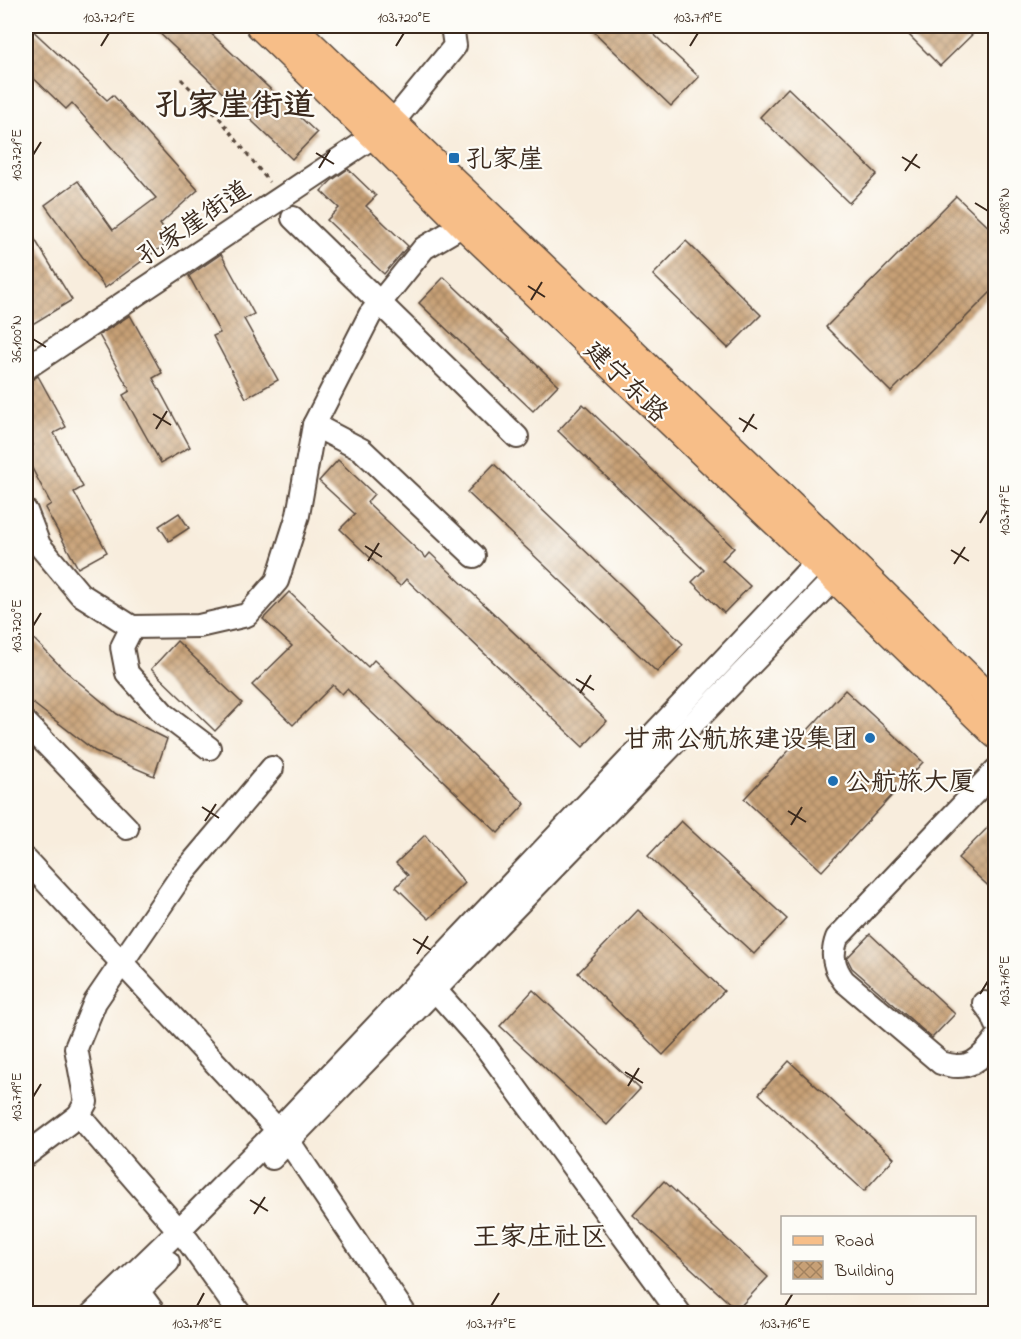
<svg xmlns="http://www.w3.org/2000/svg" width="1021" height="1339" font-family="'Indie Flower','LXGW WenKai TC',sans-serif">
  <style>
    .building { fill: url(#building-cross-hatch) }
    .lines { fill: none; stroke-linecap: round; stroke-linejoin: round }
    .minor-casing { stroke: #57473b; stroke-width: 26 }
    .major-casing { stroke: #57473b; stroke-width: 30 }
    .path { stroke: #57473b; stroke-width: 3; stroke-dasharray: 4.5 4.5; stroke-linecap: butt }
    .minor { stroke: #fff; stroke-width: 22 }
    .major { stroke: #f7be88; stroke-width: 27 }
    .ticks { fill: none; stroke: #3b2a1e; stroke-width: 2 }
    .poi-dot { fill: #1f6fb2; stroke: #fdfcf7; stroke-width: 2 }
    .labels { text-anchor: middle; stroke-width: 4.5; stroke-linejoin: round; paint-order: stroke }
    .poi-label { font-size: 26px; fill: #3b2a1e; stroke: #fdfcf7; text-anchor: start }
    .street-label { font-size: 26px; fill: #3b2a1e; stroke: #fdfcf7 }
    .neighbourhood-label { font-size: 27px; fill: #3b2a1e; stroke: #fdfcf7 }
    .district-label { font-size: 32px; font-weight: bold; fill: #3b2a1e; stroke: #fdfcf7 }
    .neatline { fill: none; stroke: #3b2a1e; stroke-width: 2 }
    .ticks-label { font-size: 15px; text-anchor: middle; fill: #3b2a1e }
  </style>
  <defs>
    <pattern id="building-cross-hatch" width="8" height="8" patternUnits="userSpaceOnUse" patternTransform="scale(1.5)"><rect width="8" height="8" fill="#c7a076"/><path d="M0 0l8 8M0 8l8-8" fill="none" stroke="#a38360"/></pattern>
  </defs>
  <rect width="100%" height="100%" fill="#fdfcf7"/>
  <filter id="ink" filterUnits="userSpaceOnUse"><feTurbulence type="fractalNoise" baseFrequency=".0167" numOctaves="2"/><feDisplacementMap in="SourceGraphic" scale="12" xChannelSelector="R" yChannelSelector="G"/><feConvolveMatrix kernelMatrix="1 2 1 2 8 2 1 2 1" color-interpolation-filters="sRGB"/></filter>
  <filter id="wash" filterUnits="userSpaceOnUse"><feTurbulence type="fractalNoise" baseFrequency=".008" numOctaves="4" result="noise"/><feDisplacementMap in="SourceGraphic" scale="24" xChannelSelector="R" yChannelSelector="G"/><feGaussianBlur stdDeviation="1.35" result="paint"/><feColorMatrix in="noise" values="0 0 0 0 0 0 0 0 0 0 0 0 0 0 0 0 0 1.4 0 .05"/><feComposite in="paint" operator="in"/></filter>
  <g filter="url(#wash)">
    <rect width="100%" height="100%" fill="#f8eddd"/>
    <g id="blocks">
      <!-- building -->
      <g class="building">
        <polygon points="26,26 28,26 107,100 113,95 198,190 160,224 171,240 105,288 45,205 78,181 113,230 156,198 72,103 66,109 26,71"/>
        <polygon points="152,26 203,26 317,133 292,159"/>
        <polygon points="588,26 645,26 699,77 671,106"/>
        <polygon points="900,26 981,26 940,66"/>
        <polygon points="788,88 877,174 849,203 760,117"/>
        <polygon points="348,169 376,196 366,206 408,246 384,274 327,220 339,208 321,191 331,181"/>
        <polygon points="956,196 996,234 996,287 891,392 826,327"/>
        <polygon points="26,225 72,300 26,328 26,293 31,289 26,280"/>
        <polygon points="686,241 761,315 728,348 653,275"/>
        <polygon points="221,254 254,314 244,319 278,380 246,398 213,336 220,333 189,276"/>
        <polygon points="444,277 558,385 533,411 419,303"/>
        <polygon points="130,315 162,373 153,378 190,447 161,463 123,395 130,391 99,335"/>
        <polygon points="38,376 66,427 54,433 83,487 74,492 107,552 78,568 45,508 51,504 26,457 26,449 33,445 26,432 26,381 33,379"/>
        <polygon points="583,404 734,548 722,560 750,586 724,613 692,582 704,570 558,431"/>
        <polygon points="338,460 374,494 367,502 426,558 430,553 607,721 583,747 406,579 400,586 340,529 355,514 319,481"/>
        <polygon points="494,464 683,644 657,672 467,492"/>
        <polygon points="179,513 189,528 169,541 159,526"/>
        <polygon points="289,592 368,667 374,660 525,804 498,833 347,689 342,694 333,685 293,725 252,685 292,646 263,619"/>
        <polygon points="26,631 63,669 117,714 167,739 154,776 95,751 26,698"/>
        <polygon points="177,641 242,703 215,731 151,669"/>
        <polygon points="845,690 923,762 822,871 744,799"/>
        <polygon points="996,819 996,893 958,858"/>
        <polygon points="681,821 787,919 754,954 648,856"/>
        <polygon points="425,835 465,883 429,919 396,887 408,875 396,863"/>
        <polygon points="638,910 724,991 663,1055 578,973"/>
        <polygon points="870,934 955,1014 932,1038 852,968 847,958"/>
        <polygon points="533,990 640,1089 607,1125 500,1026"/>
        <polygon points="789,1061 894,1158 864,1191 759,1094"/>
        <polygon points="664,1181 768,1277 737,1310 633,1215"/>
      </g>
    </g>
  </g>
  <g filter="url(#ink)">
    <use href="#blocks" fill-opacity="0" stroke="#57473b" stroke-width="1.5"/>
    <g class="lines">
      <!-- minor casing -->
      <g class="minor-casing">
        <g id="minor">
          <polyline points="293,218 517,437"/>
          <polyline points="26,368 374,136 392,123 455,46 452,26"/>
          <polyline points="314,425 362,450 474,556"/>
          <polyline points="26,511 39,545 80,594 132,627 199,626 247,615 277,581 298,515 314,425 370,315 424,248 463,225"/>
          <polyline points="132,627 122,647 127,673 164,714 209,748"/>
          <polyline points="26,723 127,828"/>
          <path d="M996,770L837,938C831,954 833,967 844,981L941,1063C968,1072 980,1061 996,1039"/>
          <polyline points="26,860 289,1142 405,1314"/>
          <polyline points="435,990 485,1046 680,1314"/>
          <polyline points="984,1003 993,1015 996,1023"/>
          <polyline points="26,1155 79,1115"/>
          <polyline points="272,1158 846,566"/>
          <polyline points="138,1291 155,1314"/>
          <polyline points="92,1314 179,1230 278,1130 828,550"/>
          <polyline points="119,1314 138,1291 168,1262"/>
          <polyline points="240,1314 188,1241 79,1115 86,1102 76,1048 95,1002 181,876 272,768"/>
        </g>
      </g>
      <!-- major casing -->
      <g class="major-casing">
        <g id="major">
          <polyline points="260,26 374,136 463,225 834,578 996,735"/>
          <polyline points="292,26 850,561 996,704"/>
        </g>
      </g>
      <!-- path -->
      <polyline class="path" points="181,79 221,120 269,182"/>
      <!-- minor -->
      <use href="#minor" class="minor"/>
      <!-- major -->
      <use href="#major" class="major"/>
    </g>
  </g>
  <!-- ticks -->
  <path class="ticks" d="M101,46L109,33M396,46L404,33M690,46L698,33M316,153L334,164M33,155L41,142M902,157L920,168M319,168L330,150M905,171L917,154M975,203L988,211M528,286L545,297M531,300L542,282M33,339L46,347M153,414L171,425M739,418L757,429M156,429L167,411M743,432L754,414M980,523L988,510M365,546L382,557M951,550L969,561M368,561L379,543M954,564L965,547M33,626L41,613M576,679L594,690M580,693L591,675M202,807L219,818M788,811L806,822M205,821L216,804M791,825L802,807M413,939L431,950M417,954L428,936M980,994L988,981M625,1072L643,1083M628,1086L639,1068M33,1097L41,1084M250,1200L268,1211M254,1214L265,1197M197,1306L204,1293M491,1306L499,1293M785,1306L793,1293"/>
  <!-- markers -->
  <g class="poi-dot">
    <rect x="448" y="152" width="12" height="12" rx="3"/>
    <circle cx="870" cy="738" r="6"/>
    <circle cx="833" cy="781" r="6"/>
  </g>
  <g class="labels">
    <!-- poi labels -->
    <g class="poi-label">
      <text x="466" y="167">孔家崖</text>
      <text x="858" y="747" text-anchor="end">甘肃公航旅建设集团</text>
      <text x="845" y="790">公航旅大厦</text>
    </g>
    <!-- street labels -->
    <g class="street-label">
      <text transform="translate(193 222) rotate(-34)" y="9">孔家崖街道</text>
      <text transform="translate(627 381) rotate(44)" y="9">建宁东路</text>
    </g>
    <!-- neighbourhood labels -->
    <g class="neighbourhood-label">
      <text x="540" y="1245">王家庄社区</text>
    </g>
    <!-- district labels -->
    <g class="district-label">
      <text x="235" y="115">孔家崖街道</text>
    </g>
  </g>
  <!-- margin -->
  <rect width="1021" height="1339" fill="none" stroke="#fdfcf7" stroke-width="66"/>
  <!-- legend -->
  <rect x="781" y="1216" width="195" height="78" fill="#fdfcf7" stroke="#afa8a0" stroke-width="1.5"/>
  <rect x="793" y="1236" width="30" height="9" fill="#f7be88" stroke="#afa8a0" stroke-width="1.5"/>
  <text x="835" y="1246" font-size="18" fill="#3b2a1e">Road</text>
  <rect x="793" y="1261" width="30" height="18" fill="url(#building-cross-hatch)" stroke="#afa8a0" stroke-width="1.5"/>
  <text x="835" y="1276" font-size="18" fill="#3b2a1e">Building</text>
  <rect x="33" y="33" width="955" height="1273" class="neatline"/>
  <g class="ticks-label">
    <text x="109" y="22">103.721°E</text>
    <text x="404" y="22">103.720°E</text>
    <text x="698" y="22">103.719°E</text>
    <text transform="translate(16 155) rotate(-90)" y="5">103.721°E</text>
    <text transform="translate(1004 211) rotate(-90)" y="5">36.098°N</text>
    <text transform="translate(16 339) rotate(-90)" y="5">36.100°N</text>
    <text transform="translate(1004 510) rotate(-90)" y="5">103.717°E</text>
    <text transform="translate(16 626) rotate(-90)" y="5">103.720°E</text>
    <text transform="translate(1004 981) rotate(-90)" y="5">103.716°E</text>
    <text transform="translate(16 1097) rotate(-90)" y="5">103.719°E</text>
    <text x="197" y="1328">103.718°E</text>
    <text x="491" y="1328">103.717°E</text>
    <text x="785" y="1328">103.716°E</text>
  </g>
</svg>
